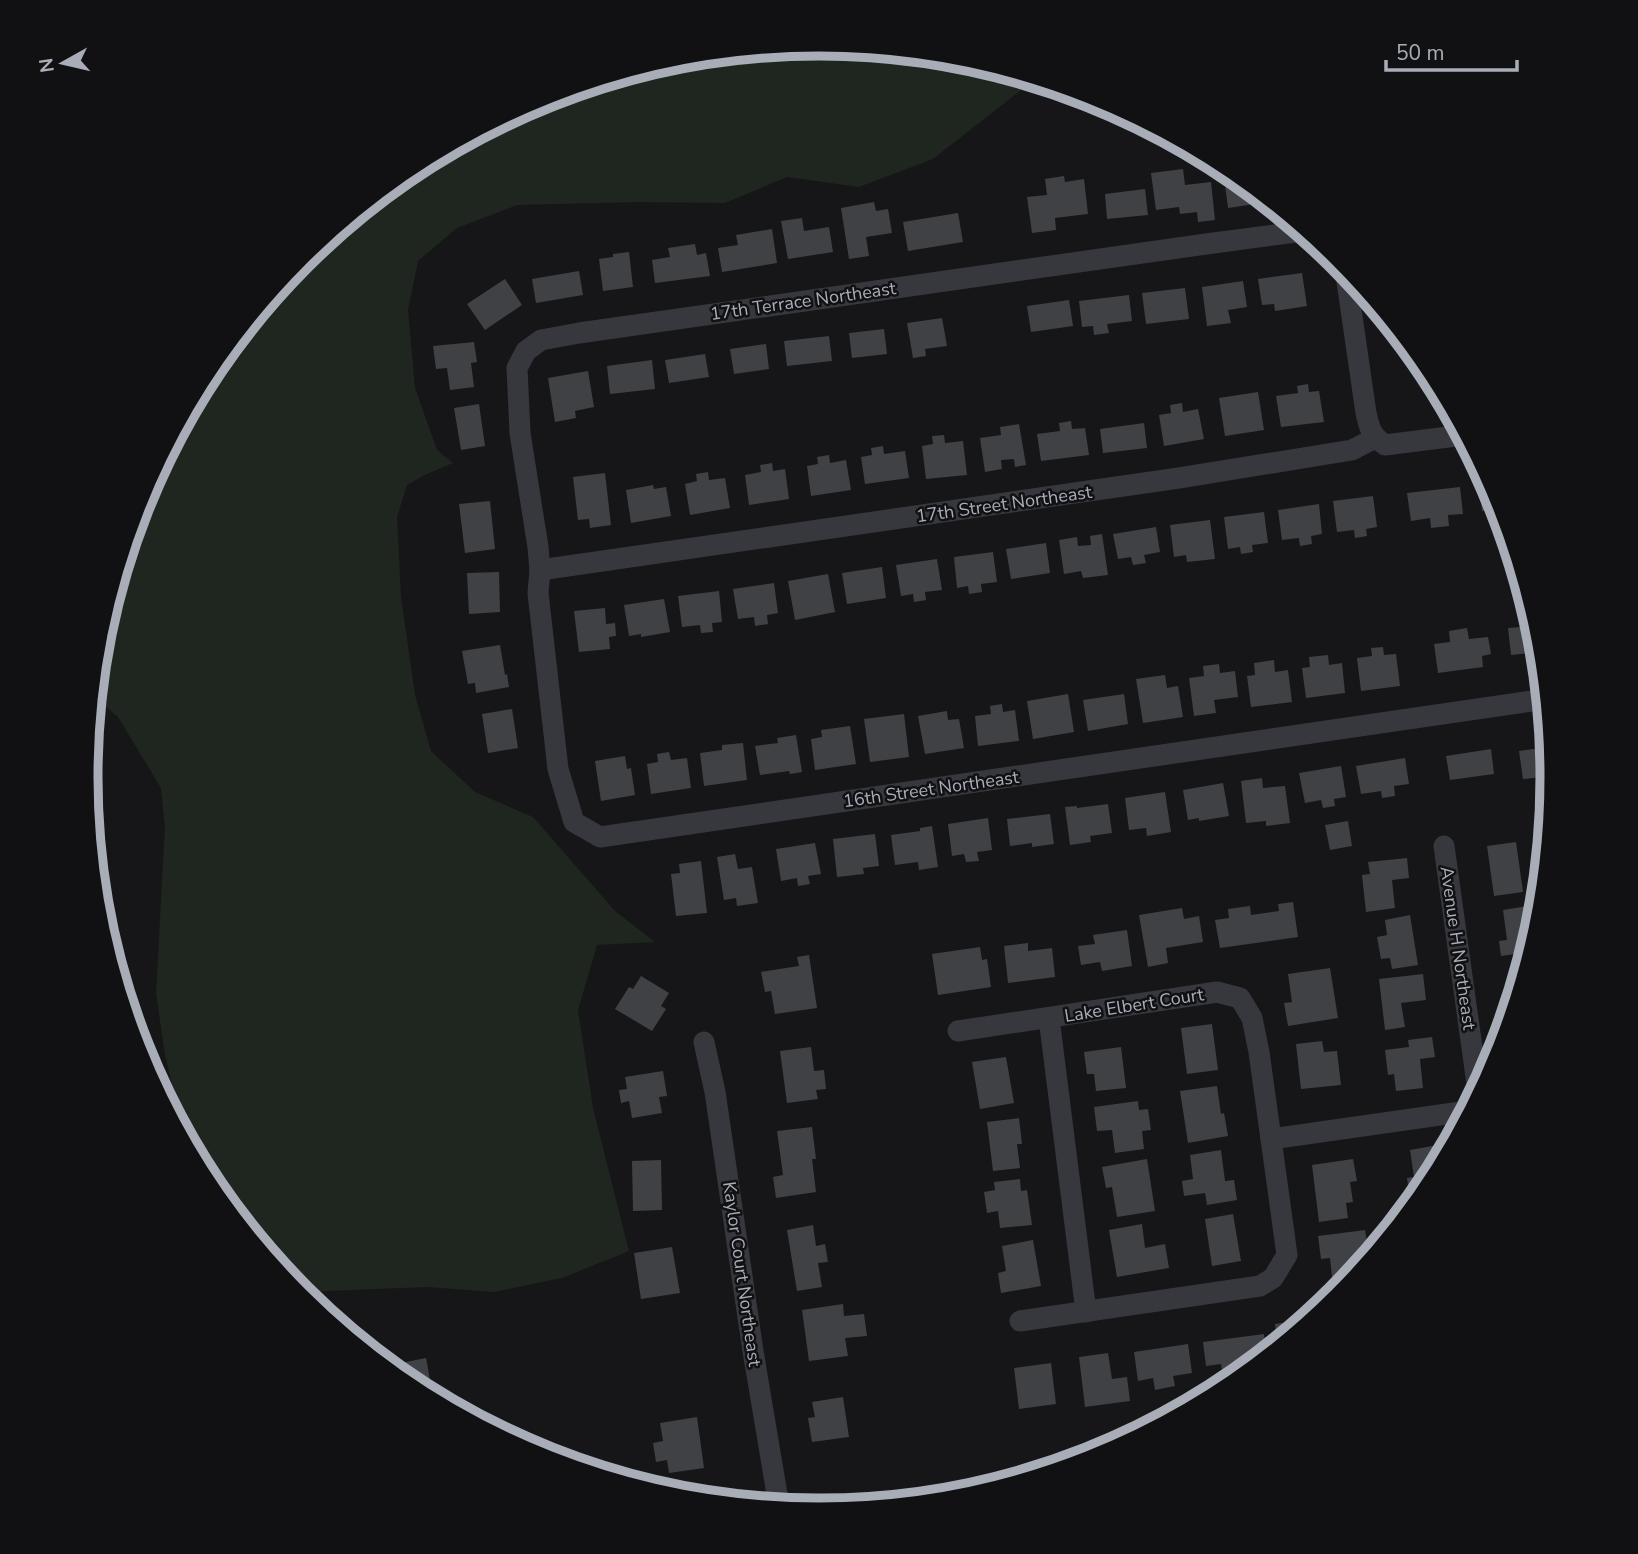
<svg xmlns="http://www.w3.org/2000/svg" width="1638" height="1554" font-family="'Nunito Sans',sans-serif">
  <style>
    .green { fill: #1e261f }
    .building { fill: #404145 }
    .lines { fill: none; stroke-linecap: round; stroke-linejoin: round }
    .street { stroke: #37383d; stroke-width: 21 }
    .labels { text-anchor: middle; stroke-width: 5; stroke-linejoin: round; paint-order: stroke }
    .street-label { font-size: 18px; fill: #a8adb8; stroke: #111113 }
    .rim { fill: none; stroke: #a8adb8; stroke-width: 9 }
  </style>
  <rect width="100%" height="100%" fill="#161618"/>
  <!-- green -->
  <polygon class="green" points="819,44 962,58 1034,80 933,159 859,187 787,177 725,203 637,202 517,205 457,228 418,261 408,310 415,388 437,450 453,463 425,475 407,485 397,517 401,597 415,695 431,751 475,792 533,817 615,911 655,942 597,945 578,1010 593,1108 629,1251 562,1278 494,1292 427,1287 301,1292 296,1290 218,1195 206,1172 176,1101 165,1055 156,993 165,827 161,788 118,717 94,697 100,634 142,496 210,369 301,258 412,167 539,99 676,58"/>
  <!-- building -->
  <g class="building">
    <polygon points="1183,169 1185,185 1211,182 1215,220 1198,222 1197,212 1180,214 1179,207 1156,210 1151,173"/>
    <polygon points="1064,176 1065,182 1084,179 1088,214 1055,218 1056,230 1032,233 1027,197 1047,195 1045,179"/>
    <polygon points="1242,180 1259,194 1269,202 1228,208 1225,185 1242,182"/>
    <polygon points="1145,189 1148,215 1107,219 1105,194"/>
    <polygon points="874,202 876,211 888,209 892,233 866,237 869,256 849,259 841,208"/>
    <polygon points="958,213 963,242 908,251 903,222"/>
    <polygon points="802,218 804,231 829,227 833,252 788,259 781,221"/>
    <polygon points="772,229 777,263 722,272 718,248 738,245 736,235"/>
    <polygon points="695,244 697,255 706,253 710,276 655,283 652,260 670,257 668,248"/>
    <polygon points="629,252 633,287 603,291 599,259 613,257 613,254"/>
    <polygon points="579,271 583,295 536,303 532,279"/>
    <polygon points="1302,273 1307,306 1275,311 1274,304 1262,305 1258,279"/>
    <polygon points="505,279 522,305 485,330 467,304"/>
    <polygon points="1243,281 1247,307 1228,310 1231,323 1207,326 1202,287"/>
    <polygon points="1185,288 1189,319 1146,324 1142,293"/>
    <polygon points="1129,295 1132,321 1107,324 1109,333 1094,335 1093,326 1082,327 1079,301"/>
    <polygon points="1069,300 1073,326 1031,332 1027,306"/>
    <polygon points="942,318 947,346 925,349 926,356 913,358 907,323"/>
    <polygon points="884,329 887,354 852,358 849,333"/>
    <polygon points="829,336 832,361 787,366 784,341"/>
    <polygon points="474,342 477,362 471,363 474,387 450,390 447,368 436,369 433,346"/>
    <polygon points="766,344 769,369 734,374 730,349"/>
    <polygon points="705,354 709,377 669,383 665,360"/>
    <polygon points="652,360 655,389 610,394 607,366"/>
    <polygon points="588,371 594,407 575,411 576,418 555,422 548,378"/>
    <polygon points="1430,372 1433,379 1445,400 1434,402"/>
    <polygon points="1308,384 1309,392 1319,391 1324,422 1281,427 1276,396 1298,393 1297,386"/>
    <polygon points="1258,392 1264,430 1225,436 1219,398"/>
    <polygon points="1182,403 1183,412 1198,409 1204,439 1164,446 1159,415 1171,413 1170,405"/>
    <polygon points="479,404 485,446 461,450 454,408"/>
    <polygon points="1071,421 1072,429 1085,428 1089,455 1041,461 1037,434 1060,431 1059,423"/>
    <polygon points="1144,423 1147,448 1103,453 1100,429"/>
    <polygon points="1019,424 1026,465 1015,467 1014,459 1001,460 1002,469 985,472 980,438 1001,435 1000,427"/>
    <polygon points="944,435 945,443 963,441 967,475 926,479 922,446 933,444 932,436"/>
    <polygon points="883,446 884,454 905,451 909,478 865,484 861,457 872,455 871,448"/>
    <polygon points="829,455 830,463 846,460 851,490 811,496 807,466 818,464 817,457"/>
    <polygon points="772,463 773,471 785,469 789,499 749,505 745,475 761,472 760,465"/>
    <polygon points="708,472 709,480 725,478 730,508 690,515 685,484 697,481 696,474"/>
    <polygon points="605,473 611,525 590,528 589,519 578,520 573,477"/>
    <polygon points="1490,484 1497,497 1500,509 1482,511 1479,485"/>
    <polygon points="653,485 654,489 666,487 671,516 631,523 626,490"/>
    <polygon points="1460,487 1463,514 1448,515 1449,526 1431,528 1430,518 1411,521 1407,493"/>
    <polygon points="1373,496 1377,527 1366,529 1367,536 1355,538 1354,530 1337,532 1333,501"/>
    <polygon points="490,501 495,549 465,553 459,504"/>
    <polygon points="1319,504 1322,534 1311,536 1312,544 1300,546 1299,538 1282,540 1278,510"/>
    <polygon points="1264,512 1268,543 1252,545 1253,552 1241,554 1240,547 1228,549 1224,517"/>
    <polygon points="1210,520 1215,559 1187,562 1186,555 1174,557 1170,525"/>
    <polygon points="1156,527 1160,552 1144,555 1146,563 1133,565 1131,557 1118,559 1113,534"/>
    <polygon points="1102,534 1108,575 1083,578 1081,571 1064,574 1059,540 1077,537 1078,546 1091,545 1090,536"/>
    <polygon points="1046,543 1050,573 1011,579 1006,549"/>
    <polygon points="993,552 997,582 981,584 982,592 969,594 968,586 957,588 954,557"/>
    <polygon points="937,559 942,590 925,592 926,600 914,602 913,594 901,596 896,565"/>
    <polygon points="882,567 886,598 847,604 842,573"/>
    <polygon points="499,572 500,612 469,614 467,573"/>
    <polygon points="828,574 835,612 795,620 788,581"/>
    <polygon points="774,583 778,613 767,615 768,624 755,626 754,617 738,619 733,589"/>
    <polygon points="719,591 722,622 712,623 713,632 701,633 700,625 682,627 678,596"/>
    <polygon points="664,599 670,632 641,637 641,634 629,636 624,605"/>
    <polygon points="605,608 606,624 615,623 616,636 609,637 610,649 579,652 574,611"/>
    <polygon points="1531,612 1538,634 1540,652 1511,655 1508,628 1521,627 1519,613"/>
    <polygon points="1467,628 1469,639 1488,637 1491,654 1482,656 1483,667 1438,673 1434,644 1450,642 1449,631"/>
    <polygon points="500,645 505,675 507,674 509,687 476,693 475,683 468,684 462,651"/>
    <polygon points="1383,647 1384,655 1396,654 1400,686 1361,691 1357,658 1372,656 1371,648"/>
    <polygon points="1328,655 1329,665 1342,663 1345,693 1306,698 1302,668 1310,667 1309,657"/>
    <polygon points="1274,660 1275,672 1288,670 1292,702 1251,707 1247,676 1255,675 1254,663"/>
    <polygon points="1219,664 1220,673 1235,671 1238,697 1214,700 1216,713 1194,716 1189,678 1204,676 1203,666"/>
    <polygon points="1165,675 1167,688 1178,686 1183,717 1143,723 1136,679"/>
    <polygon points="1068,694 1074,732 1033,739 1027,701"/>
    <polygon points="1124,694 1128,724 1088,731 1083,700"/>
    <polygon points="1002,704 1003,712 1015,710 1019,741 978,746 975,716 991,714 990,706"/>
    <polygon points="512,709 518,748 488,753 482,714"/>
    <polygon points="947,711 948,720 959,719 964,748 925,754 918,716"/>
    <polygon points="904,714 909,757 870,762 864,719"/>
    <polygon points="850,726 856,764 815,770 811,739 822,737 821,730"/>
    <polygon points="796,735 802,772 790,774 789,771 760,775 755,746 778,743 777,738"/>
    <polygon points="743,743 747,780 704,786 700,753 722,750 722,745"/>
    <polygon points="1549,747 1552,776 1523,779 1519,751"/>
    <polygon points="1491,749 1494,774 1450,780 1446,756"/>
    <polygon points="669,752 671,760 687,758 691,788 651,794 647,764 658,762 657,754"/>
    <polygon points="625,756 627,769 631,768 635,795 601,801 595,761"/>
    <polygon points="1405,758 1409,784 1394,786 1395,796 1382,798 1381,791 1361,794 1356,766"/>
    <polygon points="1341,766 1346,797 1334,799 1335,806 1323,808 1321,800 1305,803 1299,773"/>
    <polygon points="1262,778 1263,788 1285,786 1290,823 1266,826 1266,821 1246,823 1241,781"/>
    <polygon points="1223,783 1229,816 1199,821 1199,818 1188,820 1183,790"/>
    <polygon points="1165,792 1171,832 1147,836 1146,828 1129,830 1125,798"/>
    <polygon points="1108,804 1112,833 1090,836 1091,842 1070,845 1065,807 1077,806 1077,808"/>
    <polygon points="1050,814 1054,844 1032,847 1032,843 1010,846 1007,819"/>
    <polygon points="988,818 992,850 977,852 979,861 966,862 964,854 952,856 948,824"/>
    <polygon points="1348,821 1352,846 1330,850 1325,825"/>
    <polygon points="932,826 938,867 919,870 918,862 895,865 891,835 920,831 920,828"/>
    <polygon points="875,834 879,866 863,868 864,874 837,877 833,839"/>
    <polygon points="1516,842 1523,892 1494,896 1487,846"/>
    <polygon points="815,843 821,874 808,876 810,884 798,886 797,878 781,881 776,849"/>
    <polygon points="735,854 738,869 752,867 758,903 737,906 736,898 724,900 717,857"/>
    <polygon points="1407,858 1409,878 1392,880 1395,908 1366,912 1362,875 1370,874 1368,862"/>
    <polygon points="701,861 707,913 676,916 671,874 680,873 679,864"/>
    <polygon points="1293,902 1298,937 1220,948 1215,920 1229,918 1228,909 1250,906 1251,915 1279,911 1278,904"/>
    <polygon points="1528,906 1531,927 1536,926 1529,952 1501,956 1499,941 1507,940 1503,910"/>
    <polygon points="1182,908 1184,919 1199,916 1203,942 1166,948 1168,963 1148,967 1139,915"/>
    <polygon points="1410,915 1418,965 1392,969 1390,958 1381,959 1377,937 1387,935 1385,920"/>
    <polygon points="1127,930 1132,966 1102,971 1100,962 1081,965 1078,946 1095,944 1093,935"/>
    <polygon points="1028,943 1028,951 1052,948 1055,977 1008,983 1004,946"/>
    <polygon points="980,947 982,960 987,959 991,987 938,995 932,954"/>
    <polygon points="809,955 817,1008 775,1014 771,991 765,992 761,972 799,966 797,957"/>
    <polygon points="1524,967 1510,1014 1506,980 1512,979 1511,968"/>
    <polygon points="1330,968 1338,1018 1288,1026 1284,1003 1292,1002 1288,974"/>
    <polygon points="1423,974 1426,1000 1401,1003 1405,1027 1385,1030 1379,979"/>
    <polygon points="641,976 669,993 661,1006 666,1009 652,1031 615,1009 629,987 633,989"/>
    <polygon points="1212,1024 1218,1070 1187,1074 1181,1028"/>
    <polygon points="1432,1037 1435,1057 1420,1059 1423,1088 1396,1091 1394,1074 1388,1075 1385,1050 1409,1047 1408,1040"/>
    <polygon points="1322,1041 1324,1052 1337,1051 1341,1085 1301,1089 1296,1044"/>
    <polygon points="811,1047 814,1071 824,1070 826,1089 816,1090 818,1099 787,1103 780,1051"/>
    <polygon points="1121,1047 1126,1088 1096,1091 1094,1074 1087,1074 1084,1052"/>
    <polygon points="1006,1057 1014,1103 980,1109 972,1062"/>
    <polygon points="663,1071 667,1096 659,1097 662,1113 632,1118 629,1101 621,1103 619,1090 627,1089 625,1077"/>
    <polygon points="1217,1086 1221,1114 1224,1113 1228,1136 1188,1143 1180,1091"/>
    <polygon points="1138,1101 1139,1110 1148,1109 1151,1130 1142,1131 1144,1149 1115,1153 1112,1130 1097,1131 1094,1107"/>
    <polygon points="1019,1118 1022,1144 1017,1144 1020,1168 993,1171 987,1122"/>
    <polygon points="812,1127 816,1159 812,1159 816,1192 776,1198 773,1177 783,1175 777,1131"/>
    <polygon points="1438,1145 1441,1162 1428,1185 1417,1198 1416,1191 1409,1192 1407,1178 1414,1177 1410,1150"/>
    <polygon points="1221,1150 1225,1181 1234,1180 1237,1200 1207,1205 1205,1193 1184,1196 1182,1181 1193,1179 1190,1155"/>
    <polygon points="1147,1159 1155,1211 1117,1217 1112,1187 1106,1188 1102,1167"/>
    <polygon points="1353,1159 1357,1181 1350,1182 1353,1202 1346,1203 1348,1218 1319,1222 1312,1165"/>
    <polygon points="661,1160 662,1210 633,1211 632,1161"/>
    <polygon points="1020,1179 1021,1191 1027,1190 1032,1225 1000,1228 998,1211 987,1213 984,1192 995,1190 994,1182"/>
    <polygon points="1233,1214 1241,1261 1212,1266 1205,1219"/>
    <polygon points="1142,1224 1145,1248 1165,1244 1169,1268 1117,1277 1109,1230"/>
    <polygon points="813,1225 816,1246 825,1244 828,1262 818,1263 822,1287 797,1291 787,1230"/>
    <polygon points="1365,1230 1369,1257 1347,1284 1333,1286 1330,1258 1321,1259 1318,1236"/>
    <polygon points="1033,1240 1041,1286 1001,1293 998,1273 1006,1271 1002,1246"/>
    <polygon points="672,1247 680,1293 641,1299 634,1253"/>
    <polygon points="843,1304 844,1316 864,1314 867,1336 845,1338 848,1356 809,1361 802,1310"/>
    <polygon points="1309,1319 1278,1344 1275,1324"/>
    <polygon points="1264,1334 1266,1354 1249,1368 1222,1371 1221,1364 1206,1366 1203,1342"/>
    <polygon points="1188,1344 1192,1373 1173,1376 1175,1386 1155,1390 1153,1378 1138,1381 1134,1352"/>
    <polygon points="1108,1353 1112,1379 1127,1377 1130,1401 1085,1407 1079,1357"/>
    <polygon points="426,1358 431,1385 428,1386 430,1396 411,1386 392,1370 391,1365"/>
    <polygon points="1051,1363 1056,1404 1019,1409 1014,1368"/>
    <polygon points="843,1397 849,1437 812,1442 808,1418 815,1417 812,1402"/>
    <polygon points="697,1417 704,1468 669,1473 667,1460 656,1462 653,1443 663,1441 660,1423"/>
    <polygon points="932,1494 933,1499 907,1502 906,1496"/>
  </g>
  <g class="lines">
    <!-- street -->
    <g class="street">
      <polyline points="1304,231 1206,244 579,333 541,340 526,351 517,368 520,433 538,547 540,570 538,593 558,769 574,822 600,837 1545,699"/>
      <path d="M1345,268L1366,413C1370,430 1371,435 1385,445L1464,435"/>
      <polyline points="540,570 1179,478 1352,450 1375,438"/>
      <polyline points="1444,846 1478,1091"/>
      <polyline points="1049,1018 1086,1312"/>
      <polyline points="958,1031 1217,992 1240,998 1252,1018 1259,1052 1287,1255 1273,1278 1260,1286 1020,1321"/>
      <polyline points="704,1042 715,1092 753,1351 779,1506"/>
      <polyline points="1271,1139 1468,1111"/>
    </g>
  </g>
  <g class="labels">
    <!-- street labels -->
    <g class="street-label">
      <text transform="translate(803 301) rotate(-8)" y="6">17th Terrace Northeast</text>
      <text transform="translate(1004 504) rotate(-8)" y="6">17th Street Northeast</text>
      <text transform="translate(931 789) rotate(-8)" y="6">16th Street Northeast</text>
      <text transform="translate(1458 948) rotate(82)" y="6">Avenue H Northeast</text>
      <text transform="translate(1134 1005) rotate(-9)" y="6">Lake Elbert Court</text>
      <text transform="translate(742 1274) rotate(82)" y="6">Kaylor Court Northeast</text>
    </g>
  </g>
  <!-- crop -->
  <path d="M0 0H1638V1554H0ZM98 777a721 721 0 1 1 1442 0a721 721 0 1 1-1442 0Z" fill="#111113" fill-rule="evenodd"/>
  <path class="rim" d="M98 777a721 721 0 1 1 1442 0a721 721 0 1 1-1442 0Z"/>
  <!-- north arrow -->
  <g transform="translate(63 63) rotate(262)" stroke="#111113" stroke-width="5" paint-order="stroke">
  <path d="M0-5L12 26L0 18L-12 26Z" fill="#a8adb8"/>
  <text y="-10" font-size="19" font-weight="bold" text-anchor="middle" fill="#a8adb8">N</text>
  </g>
  <!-- scale -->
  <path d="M1386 60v10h131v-10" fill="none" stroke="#a8adb8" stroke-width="3.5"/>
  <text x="1396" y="60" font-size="21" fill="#a8adb8" stroke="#111113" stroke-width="5" paint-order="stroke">50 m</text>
</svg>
